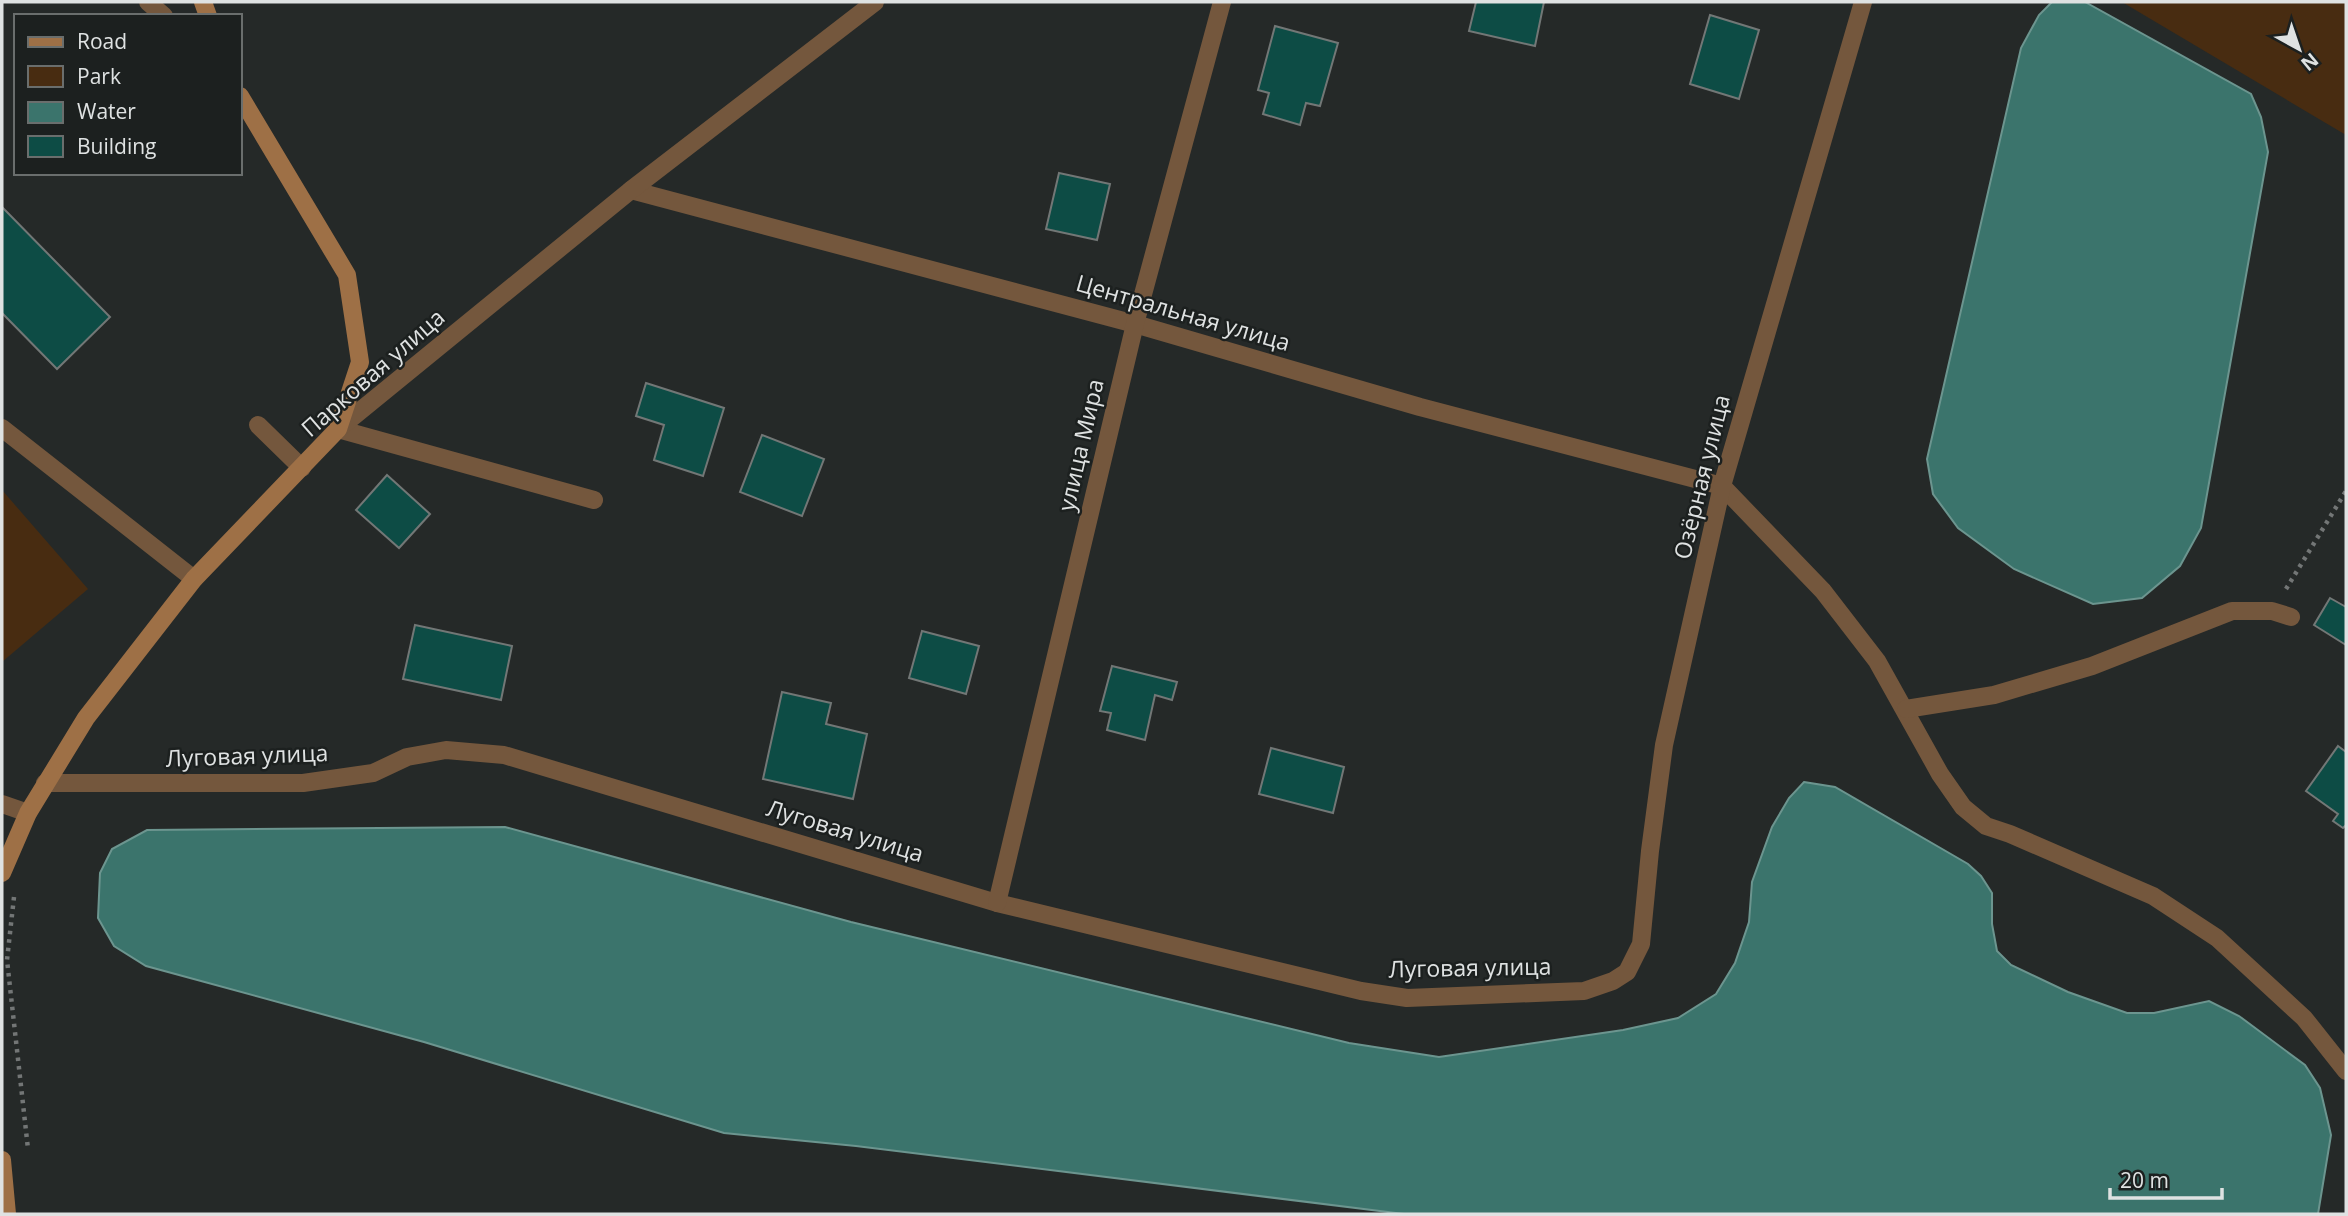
<svg xmlns="http://www.w3.org/2000/svg" width="2348" height="1216" font-family="'Open Sans',sans-serif">
  <style>
    .green { fill: #482c11 }
    .water { fill: #3b746c; stroke: #6c958f; stroke-width: 2 }
    .building { fill: #0d4c45; stroke: #727776; stroke-width: 2 }
    .lines { fill: none; stroke-linecap: round; stroke-linejoin: round }
    .path { stroke: #737676; stroke-width: 4.5; stroke-dasharray: 3.5 5; stroke-linecap: butt }
    .lane { stroke: #74573d; stroke-width: 18 }
    .street { stroke: #74573d; stroke-width: 18 }
    .secondary { stroke: #9e7046; stroke-width: 18 }
    .labels { text-anchor: middle; stroke-width: 5; stroke-linejoin: round; paint-order: stroke }
    .street-label { font-size: 23px; fill: #dfe2e2; stroke: #1c201f }
  </style>
  <rect width="100%" height="100%" fill="#252928"/>
  <!-- green -->
  <g class="green">
    <polygon points="2122,2 2346,2 2346,135"/>
    <polygon points="2,490 88,589 2,662"/>
  </g>
  <!-- water -->
  <g class="water">
    <polygon points="2052,2 2085,2 2251,94 2261,117 2268,152 2201,528 2180,566 2142,598 2093,604 2014,569 1958,528 1933,494 1927,459 2021,48 2039,15"/>
    <polygon points="1804,782 1835,787 1968,864 1981,876 1992,893 1992,924 1997,951 2011,965 2068,992 2127,1013 2154,1013 2209,1001 2239,1016 2305,1065 2320,1088 2331,1135 2318,1214 1404,1214 856,1146 724,1133 424,1042 146,966 114,946 98,918 100,873 112,849 147,830 505,827 851,922 1349,1043 1439,1057 1623,1030 1678,1018 1716,994 1735,963 1749,922 1752,882 1772,827 1789,798"/>
  </g>
  <!-- building -->
  <g class="building">
    <polygon points="1476,2 1544,2 1535,46 1469,31"/>
    <polygon points="1710,15 1759,30 1739,99 1690,84"/>
    <polygon points="1275,26 1338,43 1320,106 1306,103 1300,125 1263,114 1269,93 1258,90"/>
    <polygon points="1059,173 1110,184 1097,240 1046,229"/>
    <polygon points="2,207 110,317 57,369 2,313"/>
    <polygon points="646,383 724,408 703,476 654,460 664,425 636,416"/>
    <polygon points="762,435 824,459 802,516 740,492"/>
    <polygon points="387,475 430,514 399,548 356,510"/>
    <polygon points="2330,598 2346,607 2346,645 2314,625"/>
    <polygon points="415,625 512,646 501,700 403,679"/>
    <polygon points="922,631 979,646 966,694 909,678"/>
    <polygon points="1112,666 1177,682 1172,700 1155,695 1145,740 1107,730 1111,713 1100,711"/>
    <polygon points="782,692 831,703 826,724 867,734 853,799 763,779"/>
    <polygon points="2338,746 2346,752 2346,825 2343,828 2333,821 2338,814 2306,791"/>
    <polygon points="1271,748 1344,767 1333,813 1259,794"/>
  </g>
  <g class="lines">
    <!-- path -->
    <g class="path">
      <polyline points="2286,589 2346,491"/>
      <polyline points="14,897 7,960 28,1149"/>
    </g>
    <!-- lane -->
    <g class="lane">
      <polyline points="148,2 164,16"/>
      <polyline points="258,425 302,468"/>
      <polyline points="2,428 194,579"/>
      <polyline points="338,429 594,500"/>
      <polyline points="1722,486 1823,591 1877,661 1940,774 1963,807 1986,826 2010,834 2153,896 2217,938 2304,1018 2346,1071"/>
      <polyline points="1906,709 1994,695 2092,666 2232,611 2272,611 2291,617"/>
      <polyline points="2,804 28,813"/>
    </g>
    <!-- street -->
    <g class="street">
      <polyline points="631,190 1135,324 1420,407 1722,486"/>
      <polyline points="338,429 631,190 875,2"/>
      <polyline points="45,783 303,783 373,773 407,757 446,750 504,755 997,903 1361,991 1407,998 1584,991 1613,981 1627,972 1641,944 1650,851 1664,745 1722,486 1863,2"/>
      <polyline points="997,903 1135,324 1222,2"/>
    </g>
    <!-- secondary -->
    <g class="secondary">
      <polyline points="203,2 208,16"/>
      <polyline points="2,873 28,813 86,718 194,579 338,429 360,362 347,275 240,96"/>
      <polyline points="2,1160 7,1214"/>
    </g>
  </g>
  <g class="labels">
    <!-- street labels -->
    <g class="street-label">
      <text transform="translate(1183 313) rotate(16)" y="8">Центральная улица</text>
      <text transform="translate(373 373) rotate(-41)" y="8">Парковая улица</text>
      <text transform="translate(1081 445) rotate(-77)" y="8">улица Мира</text>
      <text transform="translate(1702 477) rotate(-76)" y="8">Озёрная улица</text>
      <text transform="translate(247 756) rotate(-2)" y="8">Луговая улица</text>
      <text transform="translate(845 831) rotate(17)" y="8">Луговая улица</text>
      <text transform="translate(1470 968) rotate(-1)" y="8">Луговая улица</text>
    </g>
  </g>
  <!-- border -->
  <rect width="2348" height="1216" fill="none" stroke="#dfe2e2" stroke-width="7"/>
  <!-- legend -->
  <rect x="14" y="14" width="228" height="161" fill="#1c201f" stroke="#6a6e6d" stroke-width="2"/>
  <rect x="28" y="37" width="35" height="10" fill="#9e7046" stroke="#6a6e6d" stroke-width="2"/>
  <text x="77" y="49" font-size="21" fill="#dfe2e2">Road</text>
  <rect x="28" y="66" width="35" height="21" fill="#482c11" stroke="#6a6e6d" stroke-width="2"/>
  <text x="77" y="84" font-size="21" fill="#dfe2e2">Park</text>
  <rect x="28" y="102" width="35" height="21" fill="#3b746c" stroke="#6a6e6d" stroke-width="2"/>
  <text x="77" y="119" font-size="21" fill="#dfe2e2">Water</text>
  <rect x="28" y="136" width="35" height="21" fill="#0d4c45" stroke="#6a6e6d" stroke-width="2"/>
  <text x="77" y="154" font-size="21" fill="#dfe2e2">Building</text>
  <!-- north arrow -->
  <g transform="translate(2299 49) rotate(140)" stroke="#1c201f" stroke-width="5" paint-order="stroke">
  <path d="M0-5L12 26L0 18L-12 26Z" fill="#dfe2e2"/>
  <text y="-10" font-size="19" font-weight="bold" text-anchor="middle" fill="#dfe2e2">N</text>
  </g>
  <!-- scale -->
  <path d="M2110 1188v10h112v-10" fill="none" stroke="#dfe2e2" stroke-width="3.5"/>
  <text x="2120" y="1188" font-size="21" fill="#dfe2e2" stroke="#1c201f" stroke-width="5" paint-order="stroke">20 m</text>
</svg>
